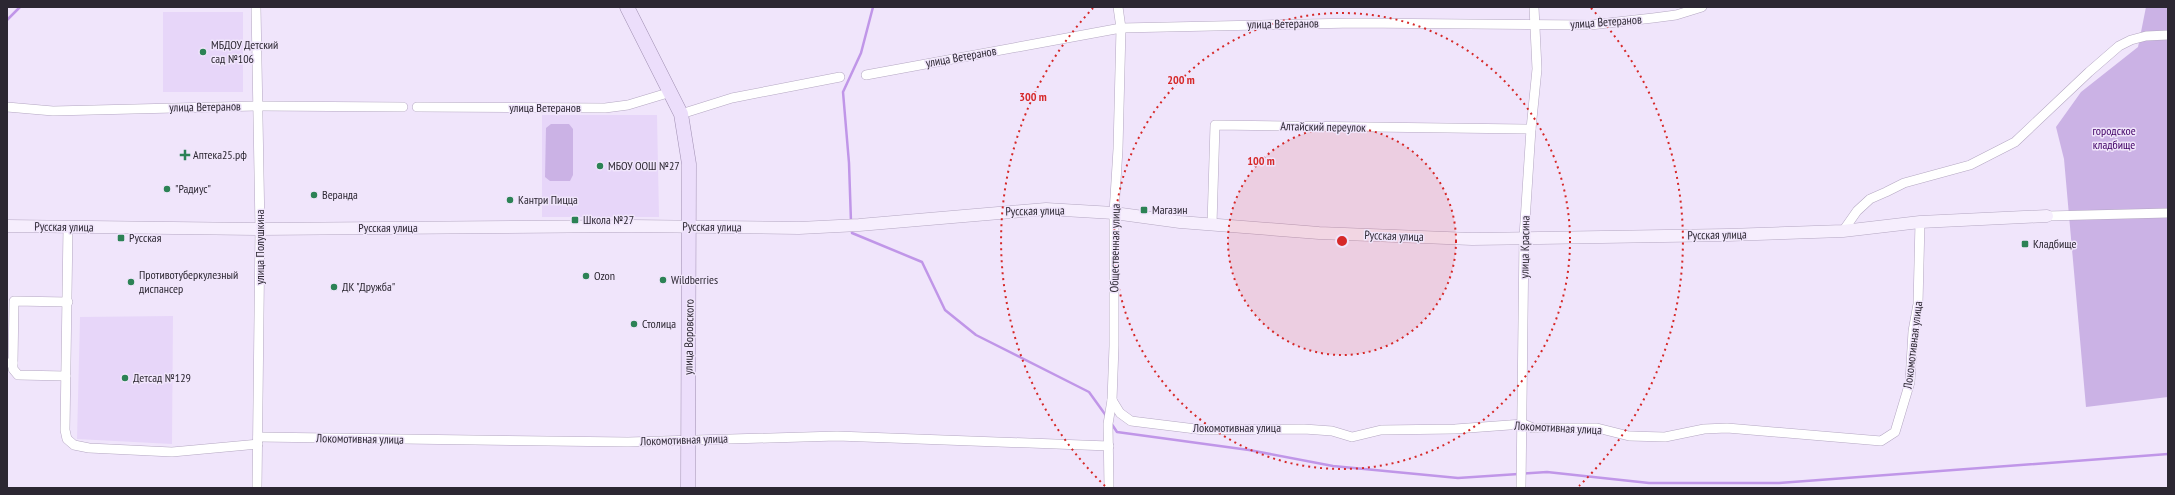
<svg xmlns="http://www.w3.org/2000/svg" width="2175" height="495" font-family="'PT Sans Narrow',sans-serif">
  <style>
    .built { fill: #e7d6f9 }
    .green { fill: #cbb2e5 }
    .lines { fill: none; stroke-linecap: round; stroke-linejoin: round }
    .stream { stroke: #c096e8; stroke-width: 2.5 }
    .street-casing { stroke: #b4a7c2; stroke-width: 10 }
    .secondary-casing { stroke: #b4a7c2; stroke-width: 13 }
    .primary-casing { stroke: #a190b3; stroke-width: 15 }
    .street { stroke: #fff; stroke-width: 9 }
    .secondary { stroke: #f6eefd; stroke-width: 12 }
    .primary { stroke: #ecdefb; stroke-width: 14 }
    .ring { fill: none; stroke: #d62828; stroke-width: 2; stroke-dasharray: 2 4 }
    .poi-dot { fill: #2c8255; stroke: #f0e5fb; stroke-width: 1.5 }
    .labels { text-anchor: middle; stroke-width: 3; stroke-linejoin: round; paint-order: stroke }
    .street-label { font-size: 12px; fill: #2c2732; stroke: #f0e5fb }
    .poi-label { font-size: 12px; fill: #2c2732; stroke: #f0e5fb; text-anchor: start }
    .park-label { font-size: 12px; fill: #400065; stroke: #f0e5fb }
    .centre { fill: #d62828; stroke: #f0e5fb; stroke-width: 2 }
    .ring-label { font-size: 12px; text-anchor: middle; font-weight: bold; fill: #d62828; stroke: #f0e5fb; stroke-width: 3; stroke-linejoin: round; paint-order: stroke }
  </style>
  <rect width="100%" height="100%" fill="#f0e5fb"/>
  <!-- built -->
  <g class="built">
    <rect x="163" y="12" width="80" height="80"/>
    <polygon points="542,115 657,115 659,217 542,217"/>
    <polygon points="173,316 172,444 77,439 80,317"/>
  </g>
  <!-- green -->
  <g class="green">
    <polygon points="2146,7 2168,7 2168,397 2086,407 2064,159 2056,127 2081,92 2138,47"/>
    <polygon points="551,124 569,124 573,129 573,175 570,181 550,181 545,177 546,128"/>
  </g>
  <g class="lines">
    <!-- stream -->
    <g class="stream">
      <polyline points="7,20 20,7"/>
      <polyline points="851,222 849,163 843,92 861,53 873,7"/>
      <polyline points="852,229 852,233 922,262 945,310 976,335 1089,392 1107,417"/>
      <polyline points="1111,423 1117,432 1249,450 1333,466 1458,478 1547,472 1649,483 1779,483 2168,454"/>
    </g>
    <!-- street casing -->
    <g class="street-casing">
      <g id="street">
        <polyline points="256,7 260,229 257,488"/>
        <polyline points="866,75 1121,28 1355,23 1590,25 1653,18 1676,15 1702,7"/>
        <polyline points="7,107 53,111 258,106 403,107"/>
        <polyline points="417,107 605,108 628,105 671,92"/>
        <polyline points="681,114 732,98 840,77"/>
        <polyline points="2047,216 2168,213"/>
        <polyline points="1212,224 1215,125 1531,129"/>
        <polyline points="68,227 65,430 67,439 74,445 89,448 172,452 258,444"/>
        <polyline points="1843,231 1857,211 1870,199 1886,192 1904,183 1970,165 2015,142 2089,72 2119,46 2131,40 2146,36 2168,35"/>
        <polyline points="8,363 13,363 13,369 18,375 66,376"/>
        <polyline points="13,363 14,301 68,302"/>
        <polyline points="1112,400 1120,413 1131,421 1204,430 1304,429 1332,431 1352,437 1381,430 1455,429 1523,424 1533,428 1597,428 1629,436 1665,437 1704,429 1727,428 1881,441 1895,432 1910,382 1913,331 1918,304 1920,222"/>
        <polyline points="258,437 628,442 837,436 1109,446"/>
        <polyline points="1109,488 1108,424 1112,400 1114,346 1114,213 1118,149 1121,28 1118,7"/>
        <polyline points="1521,488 1524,237 1531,129 1537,69 1534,7"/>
      </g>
    </g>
    <!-- secondary casing -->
    <g class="secondary-casing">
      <polyline id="secondary" points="7,226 260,229 631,226 799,228 859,225 1046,209 1114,213 1180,222 1319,233 1472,239 1727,235 1843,231 1920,222 2047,216"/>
    </g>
    <!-- primary casing -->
    <g class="primary-casing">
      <polyline id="primary" points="627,7 681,114 689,164 688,488"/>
    </g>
    <!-- street -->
    <use href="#street" class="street"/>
    <!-- secondary -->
    <use href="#secondary" class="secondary"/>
    <!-- primary -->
    <use href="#primary" class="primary"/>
  </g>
  <!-- distance rings -->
  <circle cx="1342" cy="241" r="114" fill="#d62828" fill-opacity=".12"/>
  <g class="ring">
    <circle cx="1342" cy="241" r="114"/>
    <circle cx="1342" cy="241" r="228"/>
    <path d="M1105 486A341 341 0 0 1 1093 8M1591 8A341 341 0 0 1 1579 486"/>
  </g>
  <!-- markers -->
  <g class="poi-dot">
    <circle cx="203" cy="52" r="4"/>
    <path d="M183 149h4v4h4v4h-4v4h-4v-4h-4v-4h4z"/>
    <circle cx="600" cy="166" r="4"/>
    <circle cx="167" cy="189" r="4"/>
    <circle cx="314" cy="195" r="4"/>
    <circle cx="510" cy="200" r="4"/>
    <rect x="1140" y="206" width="8" height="8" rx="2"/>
    <rect x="571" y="216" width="8" height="8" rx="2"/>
    <rect x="117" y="234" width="8" height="8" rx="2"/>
    <rect x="2021" y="240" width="8" height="8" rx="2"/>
    <circle cx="586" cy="276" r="4"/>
    <circle cx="663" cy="280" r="4"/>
    <circle cx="131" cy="282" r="4"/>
    <circle cx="334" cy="287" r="4"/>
    <circle cx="634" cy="324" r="4"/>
    <circle cx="125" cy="378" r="4"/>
  </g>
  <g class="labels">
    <!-- street labels -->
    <g class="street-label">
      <text transform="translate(1606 22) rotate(-4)" y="4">улица Ветеранов</text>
      <text transform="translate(1283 24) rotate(-1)" y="4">улица Ветеранов</text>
      <text transform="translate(961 57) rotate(-10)" y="4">улица Ветеранов</text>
      <text transform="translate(205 107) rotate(-1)" y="4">улица Ветеранов</text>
      <text x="545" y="112">улица Ветеранов</text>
      <text transform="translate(1323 127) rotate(1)" y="4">Алтайский переулок</text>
      <text transform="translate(1035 211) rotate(-1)" y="4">Русская улица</text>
      <text transform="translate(64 227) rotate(1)" y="4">Русская улица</text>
      <text transform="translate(712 227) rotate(1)" y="4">Русская улица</text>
      <text x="388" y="232">Русская улица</text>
      <text transform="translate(1717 235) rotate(-1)" y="4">Русская улица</text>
      <text transform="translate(1394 236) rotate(2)" y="4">Русская улица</text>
      <text transform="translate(260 247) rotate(-90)" y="4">улица Полушкина</text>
      <text transform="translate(1525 247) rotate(-89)" y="4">улица Красина</text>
      <text transform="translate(1115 248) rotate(-89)" y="4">Общественная улица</text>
      <text transform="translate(689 337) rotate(-89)" y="4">улица Воровского</text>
      <text transform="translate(1913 345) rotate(-83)" y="4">Локомотивная улица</text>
      <text x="1237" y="432">Локомотивная улица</text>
      <text transform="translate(1558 428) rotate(3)" y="4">Локомотивная улица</text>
      <text transform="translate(360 439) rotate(1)" y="4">Локомотивная улица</text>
      <text transform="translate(684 440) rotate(-2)" y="4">Локомотивная улица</text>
    </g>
    <!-- poi labels -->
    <g class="poi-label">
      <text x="211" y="49">МБДОУ Детский<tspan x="211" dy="14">сад №106</tspan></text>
      <text x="193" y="159">Аптека25.рф</text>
      <text x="608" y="170">МБОУ ООШ №27</text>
      <text x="175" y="193">"Радиус"</text>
      <text x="322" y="199">Веранда</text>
      <text x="518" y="204">Кантри Пицца</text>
      <text x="1152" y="214">Магазин</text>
      <text x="583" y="224">Школа №27</text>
      <text x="129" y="242">Русская</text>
      <text x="2033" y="248">Кладбище</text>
      <text x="139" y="279">Противотуберкулезный<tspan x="139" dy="14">диспансер</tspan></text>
      <text x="594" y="280">Ozon</text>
      <text x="671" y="284">Wildberries</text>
      <text x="342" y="291">ДК "Дружба"</text>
      <text x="642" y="328">Столица</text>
      <text x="133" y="382">Детсад №129</text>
    </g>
    <!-- park labels -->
    <g class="park-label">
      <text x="2114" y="135">городское<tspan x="2114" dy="14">кладбище</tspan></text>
    </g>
  </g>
  <circle cx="1342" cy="241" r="6" class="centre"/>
  <g class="ring-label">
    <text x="1181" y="84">200 m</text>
    <text x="1033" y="101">300 m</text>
    <text x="1261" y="165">100 m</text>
  </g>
  <!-- border -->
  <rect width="2175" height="495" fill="none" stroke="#2c2732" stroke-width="16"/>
</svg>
